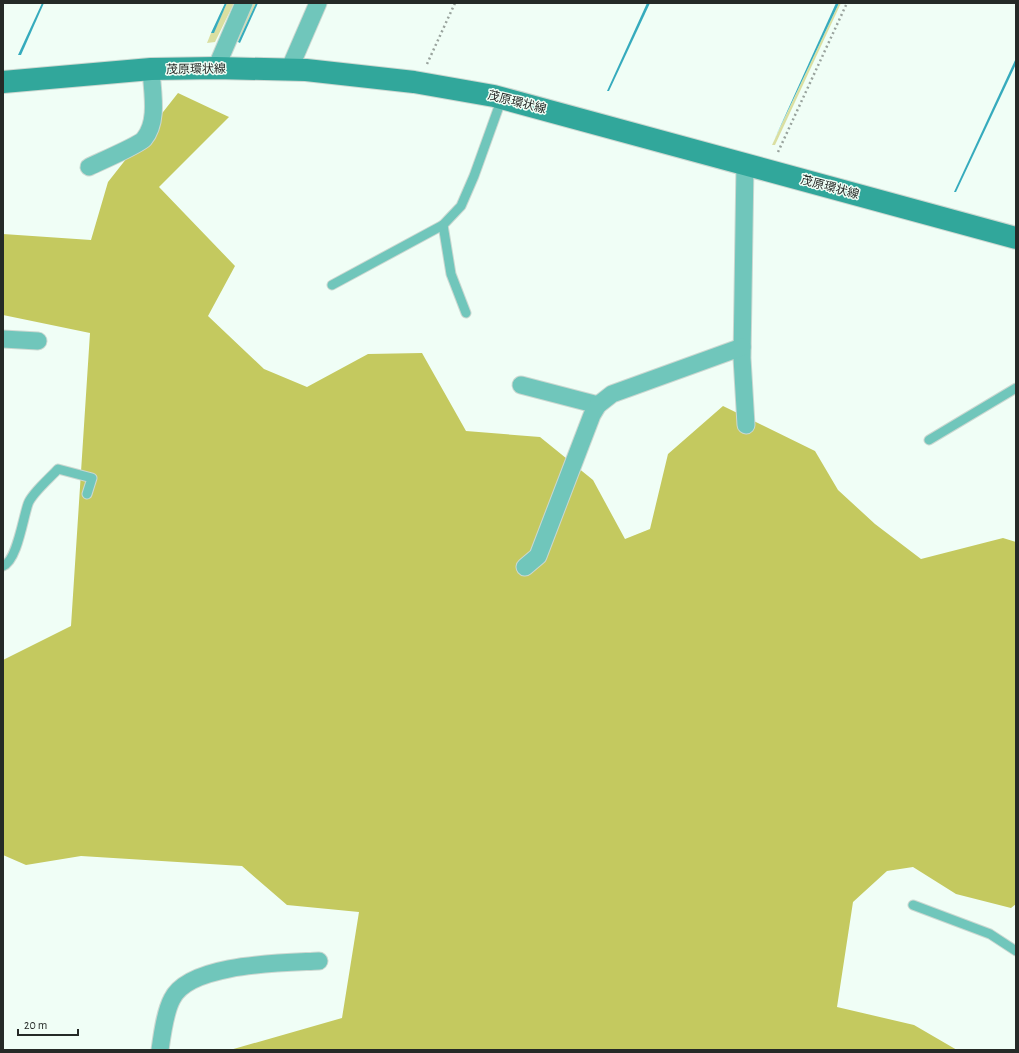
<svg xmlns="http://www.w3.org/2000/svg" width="1019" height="1053" font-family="'Alegreya Sans','Noto Sans JP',sans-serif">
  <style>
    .green { fill: #dadfa1 }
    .forest { fill: #c4c95f }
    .water { fill: #36abbd }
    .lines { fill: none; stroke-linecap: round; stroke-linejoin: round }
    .service-casing { stroke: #cbd8d1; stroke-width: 11 }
    .minor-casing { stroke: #cbd8d1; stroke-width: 19 }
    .secondary-casing { stroke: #cbd8d1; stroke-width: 24 }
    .path { stroke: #99a39d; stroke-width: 2.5; stroke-dasharray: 2 3; stroke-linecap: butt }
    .service { stroke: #70c6bb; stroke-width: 9 }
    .minor { stroke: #70c6bb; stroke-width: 17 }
    .secondary { stroke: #31a79b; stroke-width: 22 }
    .labels { text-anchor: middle; stroke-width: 3; stroke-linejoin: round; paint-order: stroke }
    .street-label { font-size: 12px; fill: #252a27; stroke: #f0fef6 }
  </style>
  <rect width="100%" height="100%" fill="#f0fef6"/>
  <!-- green -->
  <g class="green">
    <polygon points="227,3 234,3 215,42 207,43 211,33 214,32"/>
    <polygon points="253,3 256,3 238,42 235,42"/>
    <polygon points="839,3 841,3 775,145 772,145"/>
  </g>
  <!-- forest -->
  <polygon class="forest" points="178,93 229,117 159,187 235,266 208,316 264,369 307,387 368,354 422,353 466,431 540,437 593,480 625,539 650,529 668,454 723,406 815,451 838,490 875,524 921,559 1003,538 1016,542 1016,904 1011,908 956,894 913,867 887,871 853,902 837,1007 914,1025 957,1050 230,1050 342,1018 359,912 287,905 242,866 81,856 26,865 3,855 3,660 71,626 90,333 3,315 3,234 91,240 108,182"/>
  <!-- water -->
  <g class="water">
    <polygon points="42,3 44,3 21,55 18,55"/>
    <polygon points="225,3 227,3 214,33 211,33"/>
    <polygon points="256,3 258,3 240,43 238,42"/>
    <polygon points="647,3 650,3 609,91 607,91"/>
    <polygon points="836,3 839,3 775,138"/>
    <polygon points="1016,58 1016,64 956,192 954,192"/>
  </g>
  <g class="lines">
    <!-- service casing -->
    <g class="service-casing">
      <g id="service">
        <polyline points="443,225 451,274 466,313"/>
        <polyline points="332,285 443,225 461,206 474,176 502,98"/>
        <polyline points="929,440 1016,388"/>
        <path d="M3,566C17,561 23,518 28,504C31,494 51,477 58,469L92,478L87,494"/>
        <polyline points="913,905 990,934 1016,951"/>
      </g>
    </g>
    <!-- minor casing -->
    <g class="minor-casing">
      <g id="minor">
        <polyline points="216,68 244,3"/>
        <polyline points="289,70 318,3"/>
        <polyline points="745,164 742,358 746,425"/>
        <path d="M89,167C99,162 139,145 144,139C159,121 152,91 151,69"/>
        <polyline points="3,339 38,341"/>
        <polyline points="521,385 598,405"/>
        <polyline points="525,567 538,556 592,415 598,405 612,394 742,347"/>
        <path d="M160,1050C162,1035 165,1012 172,999C189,963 283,963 319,961"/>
      </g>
    </g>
    <!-- secondary casing -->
    <g class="secondary-casing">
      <polyline id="secondary" points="3,82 151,69 216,68 306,70 414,82 494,96 1016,238"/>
    </g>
    <!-- path -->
    <g class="path">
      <polyline points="427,64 455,3"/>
      <polyline points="778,152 847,3"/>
    </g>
    <!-- service -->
    <use href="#service" class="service"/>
    <!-- minor -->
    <use href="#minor" class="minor"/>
    <!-- secondary -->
    <use href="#secondary" class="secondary"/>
  </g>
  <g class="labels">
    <!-- street labels -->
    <g class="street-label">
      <text transform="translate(196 69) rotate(-1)" y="4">茂原環状線</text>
      <text transform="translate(517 102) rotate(14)" y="4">茂原環状線</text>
      <text transform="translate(830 187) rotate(15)" y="4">茂原環状線</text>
    </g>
  </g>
  <!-- border -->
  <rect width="1019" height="1053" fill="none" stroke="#252a27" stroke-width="8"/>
  <!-- scale -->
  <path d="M18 1029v6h60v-6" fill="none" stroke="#252a27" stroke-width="2"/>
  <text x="24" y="1029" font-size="12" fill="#252a27" stroke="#f0fef6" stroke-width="3" paint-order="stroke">20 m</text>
</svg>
